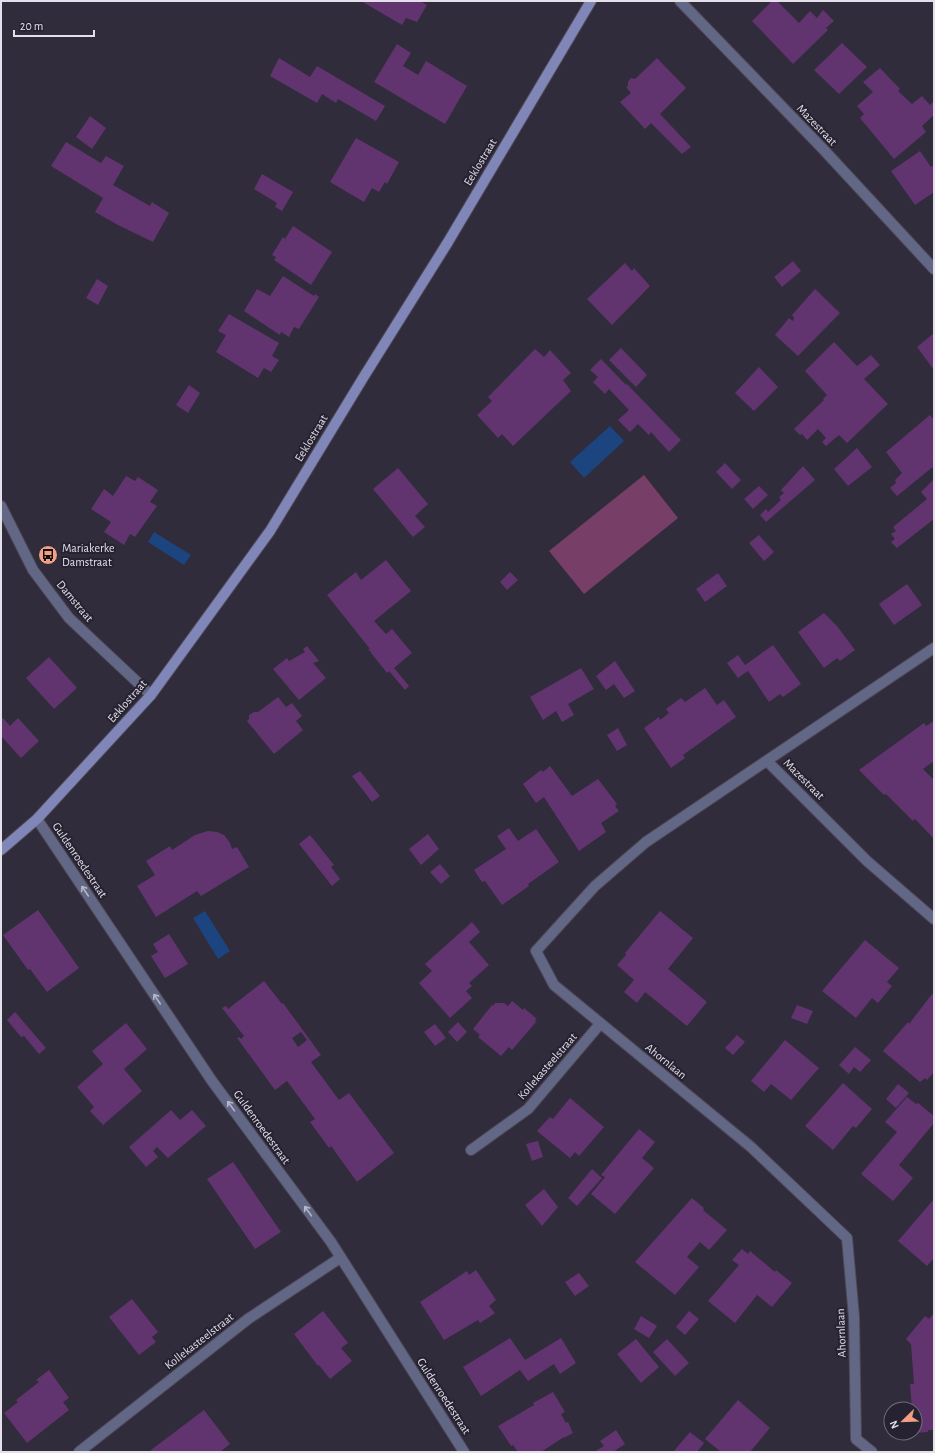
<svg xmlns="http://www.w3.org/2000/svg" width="935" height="1453" font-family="'Alegreya Sans',sans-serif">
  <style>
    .green { fill: #773f68 }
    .water { fill: #1c447e }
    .building { fill: #61336f; fill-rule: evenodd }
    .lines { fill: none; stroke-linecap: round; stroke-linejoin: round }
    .street-casing { stroke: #4d4957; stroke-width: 12 }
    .secondary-casing { stroke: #4d4957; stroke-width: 12 }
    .street { stroke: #636786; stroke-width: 10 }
    .secondary { stroke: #8087b8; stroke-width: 10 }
    .oneway { stroke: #b6b6c7 }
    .labels { text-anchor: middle; stroke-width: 4; stroke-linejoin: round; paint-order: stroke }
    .street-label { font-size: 12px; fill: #e3e0ea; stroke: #262231 }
    .poi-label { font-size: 12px; fill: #e3e0ea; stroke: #262231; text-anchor: start }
  </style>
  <rect width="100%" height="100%" fill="#302c3b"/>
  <!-- green -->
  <polygon class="green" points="644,475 678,518 584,594 549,551"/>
  <!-- water -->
  <g class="water">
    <polygon points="610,426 624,441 584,478 570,462"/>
    <polygon points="154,532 191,555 184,565 148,542"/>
    <polygon points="205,911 230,951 218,959 193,918"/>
  </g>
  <!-- building -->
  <g class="building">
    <polygon points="361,1 420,1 427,5 417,22 406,18 402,25"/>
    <polygon points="772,1 777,1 799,23 810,11 817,18 823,10 834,21 826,28 828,30 793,64 752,21"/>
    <polygon points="842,43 867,67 839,94 814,70"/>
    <polygon points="397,44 411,53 403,66 418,75 426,61 467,86 445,124 374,82"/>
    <polygon points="279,58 310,77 317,66 385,106 376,121 338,99 336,103 322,94 317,103 270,76"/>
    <polygon points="657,58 686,88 660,114 691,147 682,154 651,123 645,129 620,102 631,93 626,87 628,86 628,82 631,78 635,79"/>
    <polygon points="880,68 900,89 898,91 912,104 922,96 930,105 933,102 934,103 934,115 922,126 926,132 894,159 860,118 864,114 857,106 873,92 863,82"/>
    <polygon points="90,116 106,128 92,149 76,137"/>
    <polygon points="356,138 399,162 387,184 385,182 379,192 372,188 364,202 330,182"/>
    <polygon points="66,142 101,163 106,156 124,166 113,185 150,206 152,202 169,213 153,242 118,225 95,212 103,198 51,166"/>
    <polygon points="920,151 931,167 934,165 934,192 915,205 891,171"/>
    <polygon points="262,174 293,192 282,211 275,207 277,203 254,189"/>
    <polygon points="293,226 332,252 311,285 274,260 276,257 272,255 283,237 285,239"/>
    <polygon points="793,261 801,271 782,287 774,277"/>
    <polygon points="625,263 632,271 634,268 650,286 612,325 587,299"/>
    <polygon points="283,276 314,296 315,294 319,297 299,329 294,327 289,337 281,332 280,335 244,311 257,289 270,296"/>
    <polygon points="97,279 108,286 98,305 86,298"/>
    <polygon points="815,289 840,313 798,356 775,335 789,318 793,321 794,318 792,315"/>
    <polygon points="229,314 279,343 272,356 279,360 271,372 264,368 258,378 216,352 226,335 218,331"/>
    <polygon points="934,333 934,370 917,347"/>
    <polygon points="834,342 857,366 871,355 880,365 864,379 888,404 847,443 839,435 826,446 822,442 826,438 818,429 807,440 802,434 800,435 794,429 824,400 823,399 827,395 805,371"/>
    <polygon points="621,348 647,375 636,387 609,360"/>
    <polygon points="535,349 544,357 550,350 571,373 563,380 571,391 513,446 502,434 498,438 477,415 492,401 488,397"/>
    <polygon points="601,359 626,385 627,384 681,440 669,452 651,432 649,435 638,424 630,432 618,420 629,410 609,389 605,394 593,382 598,377 590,370"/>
    <polygon points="759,367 778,387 754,411 735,393"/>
    <polygon points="189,385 200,393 188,413 176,405"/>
    <polygon points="930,415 934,420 934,462 932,464 934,466 897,496 890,488 896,483 895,480 902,473 886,452"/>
    <polygon points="857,448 872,467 848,486 834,469"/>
    <polygon points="725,463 741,480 732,489 716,472"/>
    <polygon points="803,466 815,480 766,522 760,515 766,509 768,512 781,500 779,497 784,493 781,490"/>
    <polygon points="398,468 428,504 415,516 425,527 413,537 373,489"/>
    <polygon points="126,476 135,481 138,477 158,490 150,502 157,506 135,537 130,534 124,545 104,532 111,522 91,509 104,489 113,496"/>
    <polygon points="934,479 934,519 897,548 891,542 895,539 891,534 896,531 893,527 927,499 921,492"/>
    <polygon points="759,486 768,495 753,509 744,499"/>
    <polygon points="759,535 774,552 764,561 749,543"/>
    <polygon points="386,560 411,591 374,621 386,634 392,629 412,653 394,668 409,686 405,690 389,671 387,673 368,649 370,649 327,595 356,572 361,580"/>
    <polygon points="510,572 518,580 507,590 500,582"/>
    <polygon points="718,573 727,586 705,602 696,589"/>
    <polygon points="907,584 922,605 894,625 879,604"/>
    <polygon points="824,613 837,626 855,650 840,661 837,658 824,668 798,632"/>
    <polygon points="773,645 801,684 783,697 780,694 769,702 748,671 738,678 727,663 738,655 745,665"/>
    <polygon points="307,646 319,661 313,663 326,678 299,700 273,669 287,658 289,661 305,652 303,649"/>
    <polygon points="49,657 77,688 54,709 26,678"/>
    <polygon points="615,661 635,691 624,698 614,684 606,690 596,676"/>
    <polygon points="581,668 594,689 568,704 574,715 562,722 556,711 543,720 530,697"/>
    <polygon points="705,688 717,705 724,700 736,717 683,755 685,758 671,768 644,728 659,717 660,720 669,713 666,709 681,698 685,702"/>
    <polygon points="278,697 286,707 292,703 302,716 296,721 303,730 274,754 247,721 249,719 249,715 254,712 258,712"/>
    <polygon points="3,718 10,726 18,718 39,741 21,758 1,736 1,720"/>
    <polygon points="934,721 934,761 923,769 934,780 934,839 915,819 913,821 886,794 884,795 859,770 924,723 926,726"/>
    <polygon points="618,728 627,745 617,751 607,735"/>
    <polygon points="550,766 572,796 598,779 617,804 615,806 619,811 601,823 606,832 579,851 544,797 536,803 523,784 541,770 543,772"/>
    <polygon points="360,771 380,796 372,802 352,776"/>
    <polygon points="509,828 518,841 536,829 559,862 528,884 529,886 502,905 485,881 482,882 474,870 506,849 497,836"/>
    <polygon points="208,831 217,832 224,835 230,843 232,849 237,847 249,867 201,896 197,891 156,917 137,886 155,875 146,861 170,846 172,850 195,835"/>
    <polygon points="428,834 439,849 421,865 409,849"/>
    <polygon points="310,835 334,865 331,867 340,879 332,886 299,844"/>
    <polygon points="440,864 450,876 441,884 430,872"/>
    <polygon points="38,910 79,968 47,992 30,969 28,970 3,935"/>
    <polygon points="660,911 693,938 668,969 707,1002 687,1026 645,992 637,1003 624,992 634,980 617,965 626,955 625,953"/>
    <polygon points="472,922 480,932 469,942 489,965 469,983 472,986 466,991 472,998 450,1018 419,983 432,971 425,964"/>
    <polygon points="169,934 188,964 165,978 151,956 158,952 153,944"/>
    <polygon points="865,940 899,968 887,982 892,986 878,1003 872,998 856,1018 822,991"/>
    <path d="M264,981L282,1004L283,1003L321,1055L311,1062L339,1100L349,1093L394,1153L357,1182L331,1146L329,1148L310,1122L315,1119L287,1081L275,1090L237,1038L239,1037L241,1039L244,1036L222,1008L226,1006L228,1009ZM301,1032L307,1040L298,1047L292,1038Z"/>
    <polygon points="932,994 934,996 934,1072 927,1080 925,1078 920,1082 883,1051 908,1022 909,1024"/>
    <polygon points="512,1001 523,1010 524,1008 537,1019 535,1020 536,1022 512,1050 509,1047 501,1056 478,1037 480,1035 473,1029 492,1005 493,1006 495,1003 504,1003 508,1006"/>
    <polygon points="797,1005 813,1011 807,1024 791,1018"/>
    <polygon points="15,1012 46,1048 39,1054 24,1036 21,1037 7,1020"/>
    <polygon points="458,1022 467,1032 457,1042 448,1032"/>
    <polygon points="126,1023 147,1049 124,1069 142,1091 103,1125 90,1111 94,1107 77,1087 103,1064 92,1051"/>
    <polygon points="435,1024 446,1038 435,1046 424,1032"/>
    <polygon points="737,1035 745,1042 733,1055 725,1048"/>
    <polygon points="785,1040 819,1068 791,1100 771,1084 764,1092 751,1081"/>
    <polygon points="855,1047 871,1060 860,1072 854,1067 849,1074 839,1065"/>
    <polygon points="843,1083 872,1109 856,1128 853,1126 833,1150 805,1126"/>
    <polygon points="898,1084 909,1093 896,1108 886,1099"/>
    <polygon points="907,1097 916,1104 918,1103 934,1116 934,1123 899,1165 913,1178 893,1201 861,1174 897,1132 885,1122"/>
    <polygon points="570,1098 604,1127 579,1156 575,1152 570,1158 537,1131 550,1117 553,1119"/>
    <polygon points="171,1110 180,1120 192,1110 206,1126 168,1158 157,1147 153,1151 158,1157 146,1167 129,1147"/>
    <polygon points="639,1129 655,1142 642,1158 654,1168 615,1214 591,1194 605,1177 601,1175"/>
    <polygon points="538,1141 543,1157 532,1161 526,1144"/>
    <polygon points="233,1162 281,1232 255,1249 207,1179"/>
    <polygon points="592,1169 602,1178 577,1206 568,1198"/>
    <polygon points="544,1189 558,1207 542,1226 525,1205"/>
    <polygon points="692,1198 704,1208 703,1210 727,1230 709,1250 700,1242 687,1257 699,1267 675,1295 635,1262"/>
    <polygon points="934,1199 934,1258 927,1266 898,1241"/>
    <polygon points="742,1249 748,1254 750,1251 775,1272 776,1270 792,1283 772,1307 757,1295 735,1323 708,1301 739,1265 732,1260"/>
    <polygon points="476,1270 496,1300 489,1306 495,1313 480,1323 478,1320 444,1340 420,1302 467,1271 469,1275"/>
    <polygon points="579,1273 589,1286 575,1296 565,1282"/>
    <polygon points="132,1299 158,1332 152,1337 156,1342 139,1355 109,1317"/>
    <polygon points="323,1311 348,1343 341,1348 352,1361 330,1379 319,1365 318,1366 294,1334"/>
    <polygon points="689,1311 699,1319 685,1335 676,1327"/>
    <polygon points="934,1313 934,1430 928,1430 928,1432 915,1433 915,1409 912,1409 910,1384 914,1384 911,1344 906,1339 925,1316 929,1319"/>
    <polygon points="641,1316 657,1326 649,1338 634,1329"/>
    <polygon points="510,1338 525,1360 561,1338 576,1363 560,1374 554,1364 528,1381 520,1370 481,1396 463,1367"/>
    <polygon points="636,1339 659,1367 641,1383 617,1354"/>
    <polygon points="667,1339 689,1363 675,1376 653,1352"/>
    <polygon points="49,1370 69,1398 63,1402 69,1410 27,1443 4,1413 18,1402 16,1400 39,1382 36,1380"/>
    <polygon points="553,1392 565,1412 561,1414 566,1423 568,1422 573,1433 564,1438 564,1437 541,1452 518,1452 513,1445 511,1446 498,1426 534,1405 533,1403"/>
    <polygon points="738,1400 770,1428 750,1452 721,1452 705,1439"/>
    <polygon points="204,1410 230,1444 220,1452 152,1452 151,1450"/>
    <polygon points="616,1430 625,1444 613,1452 594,1452 604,1446 600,1441"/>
    <polygon points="690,1432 704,1443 697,1452 673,1452"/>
  </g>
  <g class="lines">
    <!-- street casing -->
    <g class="street-casing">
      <g id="street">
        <polyline points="680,1 823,149 934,269"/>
        <polyline points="1,506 33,570 69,618 151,695"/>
        <polyline points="767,761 867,861 934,919"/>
        <polyline points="37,819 212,1081 331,1242 464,1452"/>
        <polyline points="471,1150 528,1109 600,1024"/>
        <polyline points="79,1452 248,1319 340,1258"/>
        <polyline points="872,1452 856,1439 854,1317 847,1238 751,1147 554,985 536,951 595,886 646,842 934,648"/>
      </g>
    </g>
    <!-- secondary casing -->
    <g class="secondary-casing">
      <polyline id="secondary" points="1,850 37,819 151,695 270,531 363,378 448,242 591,1"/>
    </g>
    <!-- street -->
    <use href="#street" class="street"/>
    <!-- secondary -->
    <use href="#secondary" class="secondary"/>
  </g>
  <!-- one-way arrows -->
  <defs><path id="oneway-shaft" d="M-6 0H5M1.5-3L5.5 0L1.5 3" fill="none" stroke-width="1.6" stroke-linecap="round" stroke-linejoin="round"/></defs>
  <g class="oneway">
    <use href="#oneway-shaft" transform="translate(85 891) rotate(-124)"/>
    <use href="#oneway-shaft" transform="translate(157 999) rotate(-124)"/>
    <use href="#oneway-shaft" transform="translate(231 1106) rotate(-126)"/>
    <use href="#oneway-shaft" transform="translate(308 1211) rotate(-126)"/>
  </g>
  <!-- icons -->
  <defs>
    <g id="bus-disc" transform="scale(1)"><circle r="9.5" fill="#f39f85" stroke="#262231"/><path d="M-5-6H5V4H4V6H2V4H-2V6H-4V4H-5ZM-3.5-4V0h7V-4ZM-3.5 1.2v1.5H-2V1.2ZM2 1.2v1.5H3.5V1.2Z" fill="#111"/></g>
  </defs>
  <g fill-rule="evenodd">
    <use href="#bus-disc" x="48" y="555"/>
  </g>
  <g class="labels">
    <!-- street labels -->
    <g class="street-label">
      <text transform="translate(817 125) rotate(46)" y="4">Mazestraat</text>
      <text transform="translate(480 162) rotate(-59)" y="4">Eeklostraat</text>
      <text transform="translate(311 438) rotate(-59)" y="4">Eeklostraat</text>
      <text transform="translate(75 601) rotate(50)" y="4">Damstraat</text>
      <text transform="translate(127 701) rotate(-49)" y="4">Eeklostraat</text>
      <text transform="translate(804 779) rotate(45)" y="4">Mazestraat</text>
      <text transform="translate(80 860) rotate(56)" y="4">Guldenroedestraat</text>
      <text transform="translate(666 1061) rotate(39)" y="4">Ahornlaan</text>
      <text transform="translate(547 1066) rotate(-49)" y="4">Kollekasteelstraat</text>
      <text transform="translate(262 1127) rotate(54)" y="4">Guldenroedestraat</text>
      <text transform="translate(841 1333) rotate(-92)" y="4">Ahornlaan</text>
      <text transform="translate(199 1341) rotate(-38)" y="4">Kollekasteelstraat</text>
      <text transform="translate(444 1396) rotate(57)" y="4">Guldenroedestraat</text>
    </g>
    <!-- poi labels -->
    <g class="poi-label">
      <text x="62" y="552">Mariakerke<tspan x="62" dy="14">Damstraat</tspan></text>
    </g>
  </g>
  <!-- border -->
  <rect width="935" height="1453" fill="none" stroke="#e3e0ea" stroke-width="4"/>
  <!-- north arrow -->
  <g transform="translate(903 1421) rotate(247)"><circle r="19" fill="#262231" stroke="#726e7b"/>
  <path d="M0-3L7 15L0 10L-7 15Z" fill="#f39f85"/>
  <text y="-6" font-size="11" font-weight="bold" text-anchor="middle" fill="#e3e0ea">N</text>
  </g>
  <!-- scale -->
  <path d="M14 30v6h80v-6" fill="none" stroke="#e3e0ea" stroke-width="2"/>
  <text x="20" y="30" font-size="12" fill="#e3e0ea" stroke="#262231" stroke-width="3" paint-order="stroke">20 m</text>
</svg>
